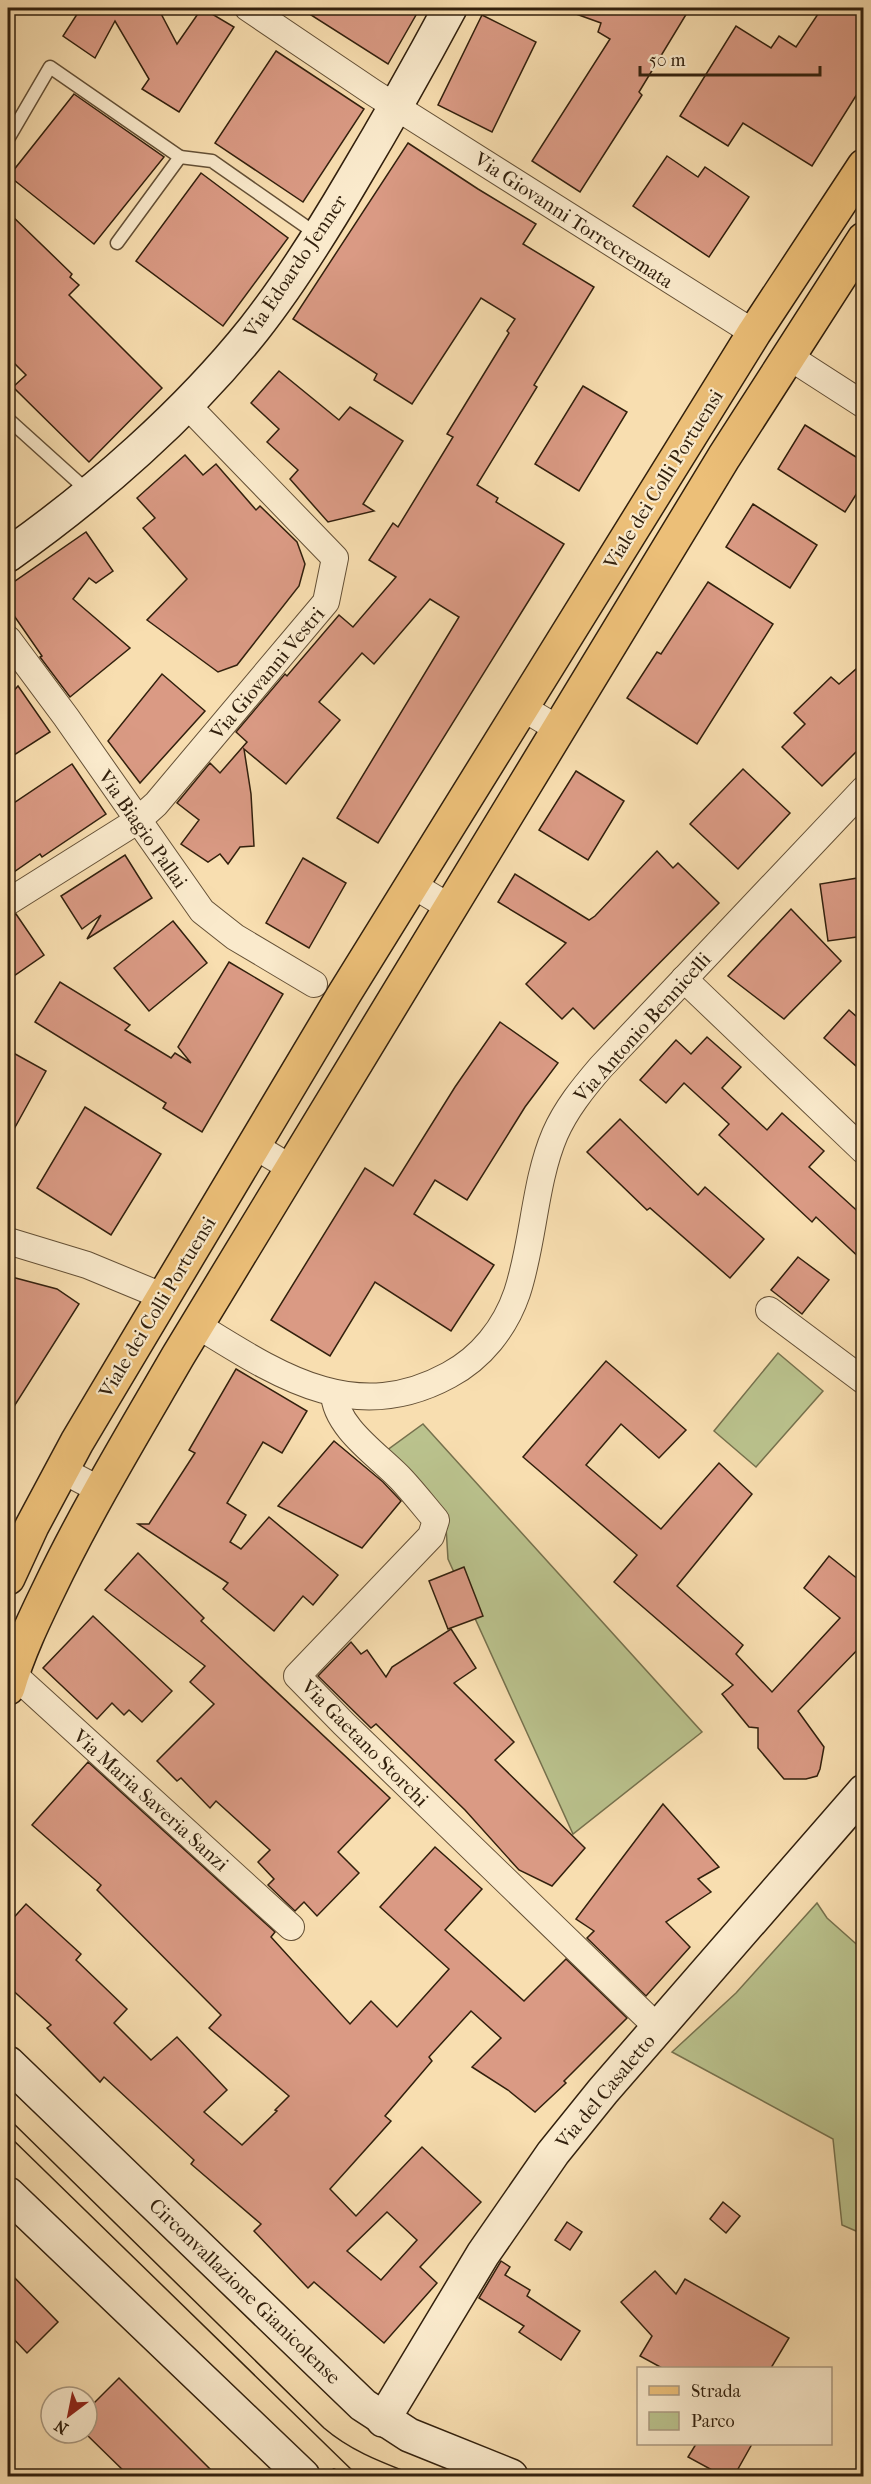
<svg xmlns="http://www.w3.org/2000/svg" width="871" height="2484" font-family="'IM FELL French Canon',serif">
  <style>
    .green { fill: #bac28d; stroke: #76714d; stroke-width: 1.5 }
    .building { fill: #da9a84; stroke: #32200d; stroke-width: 1.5; fill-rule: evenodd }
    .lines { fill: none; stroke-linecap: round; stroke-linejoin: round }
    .lane-casing { stroke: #645036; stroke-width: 15 }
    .street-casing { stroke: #645036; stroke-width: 28 }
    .secondary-casing { stroke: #32200d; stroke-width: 36 }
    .primary-casing { stroke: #32200d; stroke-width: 36 }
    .path { stroke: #32200d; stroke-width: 4; stroke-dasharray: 1.5 3; stroke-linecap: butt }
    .lane { stroke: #faeacc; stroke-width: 12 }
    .street { stroke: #faeacc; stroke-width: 26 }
    .secondary { stroke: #faeacc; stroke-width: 33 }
    .primary { stroke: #ecbf78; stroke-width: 33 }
    .tram { stroke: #32200d; stroke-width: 1.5 }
    .labels { text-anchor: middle; stroke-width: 4.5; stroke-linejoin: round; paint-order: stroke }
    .street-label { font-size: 20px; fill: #32200d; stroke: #faeacc }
  </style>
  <rect width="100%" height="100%" fill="#f8deb0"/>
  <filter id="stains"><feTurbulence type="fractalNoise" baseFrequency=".00333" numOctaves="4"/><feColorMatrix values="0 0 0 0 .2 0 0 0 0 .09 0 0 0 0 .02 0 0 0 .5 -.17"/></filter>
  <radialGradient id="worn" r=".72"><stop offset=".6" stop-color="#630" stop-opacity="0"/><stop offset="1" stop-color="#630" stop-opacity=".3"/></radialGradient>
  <!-- green -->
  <g class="green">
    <polygon points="778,1353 823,1391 756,1467 714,1431"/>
    <polygon points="423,1424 702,1732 573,1834 448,1559 446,1527 386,1451"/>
    <polygon points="817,1903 827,1918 863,1950 863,2234 842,2225 833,2139 672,2052 736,1993"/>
  </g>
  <!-- building -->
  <g class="building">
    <polygon points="81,8 158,8 177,44 202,8 234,27 179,112 142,89 149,79 115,21 95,58 63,36"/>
    <polygon points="300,8 420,8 388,64"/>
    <polygon points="566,8 690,8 639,92 642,95 580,192 532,161 610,39 598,32 601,23 565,10"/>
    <polygon points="822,8 864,8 864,83 812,166 743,123 728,146 680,116 736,26 771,48 779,36 796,47"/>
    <polygon points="482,15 536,42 492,132 438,105"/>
    <polygon points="276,51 364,109 303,202 215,143"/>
    <polygon points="74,94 164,157 94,244 9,176"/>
    <polygon points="408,143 478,189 536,224 523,244 594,287 534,385 537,387 477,485 498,498 496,502 564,544 378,843 337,818 459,617 430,599 374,664 362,653 319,702 340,720 286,784 244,749 251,794 254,846 240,847 228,864 220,854 208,862 181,844 199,820 177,803 210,763 220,773 247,742 236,732 285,674 287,676 339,615 353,627 396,577 369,560 393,523 398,527 453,437 447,434 509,333 507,331 515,319 481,298 412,404 374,380 377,374 293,319"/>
    <polygon points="667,156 698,177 705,167 749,197 709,257 633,206"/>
    <polygon points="201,173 288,238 223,326 136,261"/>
    <polygon points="8,212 72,274 70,277 79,285 69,295 162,388 89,462 13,387 26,375 8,357"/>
    <polygon points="279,371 339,420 350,407 403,441 363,504 374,511 328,522 290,479 298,470 267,442 279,429 251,403"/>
    <polygon points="583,386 627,412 579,491 535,464"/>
    <polygon points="805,425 864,462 864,482 845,512 778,469"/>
    <polygon points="185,455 203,475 216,464 256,510 260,506 297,542 305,564 299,586 237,665 218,672 147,620 187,579 143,528 155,518 137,498"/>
    <polygon points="753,504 817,545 790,588 726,547"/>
    <polygon points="86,532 113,571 96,583 89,578 73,599 130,648 70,697 40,657 42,656 8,607 8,586"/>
    <polygon points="708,582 773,624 697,744 627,698 657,652 661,654"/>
    <polygon points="864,662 864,744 822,786 782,747 805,724 794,713 831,677 839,684"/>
    <polygon points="162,674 205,711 140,783 108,741"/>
    <polygon points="18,686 50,732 8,759 8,697"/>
    <polygon points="72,764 106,814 42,857 40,854 8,876 8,807"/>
    <polygon points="743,769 790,813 738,869 690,824"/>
    <polygon points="576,771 624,801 588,860 539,830"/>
    <polygon points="657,851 673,868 678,863 719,903 594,1029 573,1008 562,1019 526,984 566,943 498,902 515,874 589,920 595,916"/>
    <polygon points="125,855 152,898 87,939 101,915 82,929 61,896"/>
    <polygon points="303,858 346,883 309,948 266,923"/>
    <polygon points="864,877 864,936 828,941 820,884"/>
    <polygon points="791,909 841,961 784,1019 728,976"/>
    <polygon points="16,914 44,955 8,980 8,917"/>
    <polygon points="173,921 207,963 149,1011 114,968"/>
    <polygon points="229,962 283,994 202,1132 163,1108 166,1103 35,1022 60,982 130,1025 125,1030 171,1058 175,1053 191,1063 178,1047"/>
    <polygon points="849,1010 864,1023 864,1073 824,1038"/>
    <polygon points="500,1022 558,1063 525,1107 467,1200 435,1180 414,1214 494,1265 451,1331 375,1282 330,1356 271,1320 365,1168 393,1186 455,1087"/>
    <polygon points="707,1037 741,1067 722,1088 767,1130 782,1113 824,1151 809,1167 864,1217 864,1262 816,1217 812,1222 719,1135 729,1124 684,1083 666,1103 640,1080 676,1040 691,1054"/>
    <polygon points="8,1050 46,1071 8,1140"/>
    <polygon points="85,1107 161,1154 111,1235 37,1188"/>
    <polygon points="620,1119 698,1195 705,1187 764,1239 730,1278 650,1208 647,1210 587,1152"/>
    <polygon points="798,1257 829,1280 802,1314 771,1290"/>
    <polygon points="8,1276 57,1289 79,1304 8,1416"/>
    <polygon points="606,1361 686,1430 659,1458 621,1424 586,1465 661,1529 719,1463 752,1494 677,1586 743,1645 736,1654 772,1692 840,1618 804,1588 829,1556 864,1584 864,1643 798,1711 824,1747 820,1769 817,1776 806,1779 784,1779 758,1748 758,1728 749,1727 722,1694 733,1685 614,1582 637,1555 523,1457"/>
    <polygon points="236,1369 307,1411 282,1453 263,1442 227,1503 246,1515 230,1542 241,1549 269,1517 338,1575 313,1605 303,1596 274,1631 223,1589 228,1583 138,1524 149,1524 195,1453 189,1450"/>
    <polygon points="334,1441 383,1482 401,1501 362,1548 278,1506"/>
    <polygon points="138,1553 204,1618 201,1621 390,1798 338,1852 359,1873 317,1916 304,1902 295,1911 268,1885 274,1879 258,1862 270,1850 216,1801 210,1808 181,1778 177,1781 157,1761 214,1704 190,1682 205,1666 105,1590"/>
    <polygon points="464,1567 483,1616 448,1629 429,1581"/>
    <polygon points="93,1616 172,1691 142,1722 129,1710 124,1715 112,1703 97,1719 43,1668"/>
    <polygon points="451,1629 476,1668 454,1683 514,1742 495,1760 585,1848 552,1886 519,1870 465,1810 376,1724 371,1728 318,1676 351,1642 361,1654 367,1650 386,1677 392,1667"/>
    <path d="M88,1762L275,1932L271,1937L350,2024L371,2001L397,2027L449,1969L380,1907L435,1847L482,1889L445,1930L524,2001L566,1959L627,2018L564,2081L566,2083L535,2112L508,2090L472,2067L501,2038L471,2011L429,2057L432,2061L385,2116L391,2121L330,2189L356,2216L422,2147L481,2202L420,2267L437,2283L384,2343L314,2282L308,2288L254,2231L261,2224L191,2164L194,2160L104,2077L100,2082L47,2028L51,2025L8,1986V1924L26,1904L81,1954L76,1960L127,2009L114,2023L151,2060L177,2037L227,2090L204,2112L242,2145L277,2111L275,2110L289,2096L209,2028L221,2015L97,1890L101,1885L32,1825ZM387,2212L417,2240L381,2280L347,2251Z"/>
    <polygon points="663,1804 719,1867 698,1879 711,1892 666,1922 690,1947 646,1996 587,1938 594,1931 576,1919"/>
    <polygon points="723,2202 740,2216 726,2233 710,2219"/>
    <polygon points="567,2222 582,2232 570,2250 555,2240"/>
    <polygon points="501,2261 510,2267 505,2275 530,2290 527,2296 580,2331 561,2360 519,2332 524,2326 479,2298"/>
    <polygon points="8,2271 58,2322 27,2353 8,2333"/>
    <polygon points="655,2271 676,2294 685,2279 789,2338 771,2368 662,2368 640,2356 652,2336 621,2302"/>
    <polygon points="119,2378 217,2476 129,2476 87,2435 87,2410"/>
    <polygon points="696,2444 752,2444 734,2476 723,2476 688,2457"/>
  </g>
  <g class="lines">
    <!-- lane casing -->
    <g class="lane-casing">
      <g id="lane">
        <polyline points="8,139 50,67 180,157 117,243"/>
        <polyline points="180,157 212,161 318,235"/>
        <polyline points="8,419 89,492"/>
      </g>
    </g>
    <!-- street casing -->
    <g class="street-casing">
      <g id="street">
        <polyline points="248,8 374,93 754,333"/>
        <polyline points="788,356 864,405"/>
        <polyline points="8,639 66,717 202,911 235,937 314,984"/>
        <polyline points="523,708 560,730"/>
        <polyline points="411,884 451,908"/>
        <polyline points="8,902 137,821 156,804 326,602 335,558 186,404"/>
        <polyline points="684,979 864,1151"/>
        <polyline points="253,1145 291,1168"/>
        <polyline points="8,1241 87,1265 162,1296"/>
        <polyline points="769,1310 864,1381"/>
        <path d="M197,1325C278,1375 354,1427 449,1375C481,1358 505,1328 517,1293C534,1242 534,1183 555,1134C566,1109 583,1088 601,1067L864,789"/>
        <path d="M334,1393C335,1428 381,1457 402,1480C414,1493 425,1507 436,1520L431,1536L297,1676L344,1724L652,2022"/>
        <polyline points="62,1470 100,1490"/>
        <polyline points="12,1673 291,1927"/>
      </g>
    </g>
    <!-- secondary casing -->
    <g class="secondary-casing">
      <g id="secondary">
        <path d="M8,555C96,493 187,413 254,329C291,282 322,232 352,181C386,124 419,66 450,8"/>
        <polyline points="8,2063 363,2405 409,2435 511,2476"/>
        <polyline points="8,2194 303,2476"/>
        <polyline points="383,2420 483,2254 553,2153 603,2091 864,1791"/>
      </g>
    </g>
    <!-- primary casing -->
    <g class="primary-casing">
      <g id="primary">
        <polyline points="8,1578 32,1526 77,1442 343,996 754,333 864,166"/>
        <path d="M8,1688C18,1653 34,1620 50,1587C88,1508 134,1432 178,1356L724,457L864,239"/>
      </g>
    </g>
    <!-- path -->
    <polyline class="path" points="331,2474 334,2470 341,2476"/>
    <!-- lane -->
    <use href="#lane" class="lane"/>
    <!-- street -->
    <use href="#street" class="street"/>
    <!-- secondary -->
    <use href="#secondary" class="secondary"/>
    <!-- primary -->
    <use href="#primary" class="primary"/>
    <!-- tram -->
    <g class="tram">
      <path d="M8,2118L324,2428C352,2452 384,2463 417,2476"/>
      <polyline points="8,2135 358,2476"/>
    </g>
  </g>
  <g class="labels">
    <!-- street labels -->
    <g class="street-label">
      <text transform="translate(574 220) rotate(33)" y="7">Via Giovanni Torrecremata</text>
      <text transform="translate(295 266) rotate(-56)" y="7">Via Edoardo Jenner</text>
      <text transform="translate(663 479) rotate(-58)" y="7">Viale dei Colli Portuensi</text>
      <text transform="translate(267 673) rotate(-50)" y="7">Via Giovanni Vestri</text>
      <text transform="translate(143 829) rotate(55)" y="7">Via Biagio Pallai</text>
      <text transform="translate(642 1027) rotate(-48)" y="7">Via Antonio Bennicelli</text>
      <text transform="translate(157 1307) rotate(-59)" y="7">Viale dei Colli Portuensi</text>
      <text transform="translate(365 1743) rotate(45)" y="7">Via Gaetano Storchi</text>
      <text transform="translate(151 1800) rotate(42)" y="7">Via Maria Saveria Sanzi</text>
      <text transform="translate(605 2091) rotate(-50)" y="7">Via del Casaletto</text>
      <text transform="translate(245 2291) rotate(44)" y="7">Circonvallazione Gianicolense</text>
    </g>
  </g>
  <!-- margin -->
  <rect width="871" height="2484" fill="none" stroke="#f8deb0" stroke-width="30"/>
  <rect x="9" y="9" width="853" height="2466" fill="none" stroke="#32200d" stroke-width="3"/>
  <rect x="15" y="15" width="841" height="2454" fill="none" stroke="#32200d" stroke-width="1.5"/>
  <!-- legend -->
  <rect x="637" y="2367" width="195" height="78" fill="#faeacc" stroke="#aa9980" stroke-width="1.5"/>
  <rect x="649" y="2386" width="30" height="9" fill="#ecbf78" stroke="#aa9980" stroke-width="1.5"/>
  <text x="691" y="2397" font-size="18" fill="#32200d">Strada</text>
  <rect x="649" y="2412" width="30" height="18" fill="#bac28d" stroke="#aa9980" stroke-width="1.5"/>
  <text x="691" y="2427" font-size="18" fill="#32200d">Parco</text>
  <!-- north arrow -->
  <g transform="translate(69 2415) rotate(212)"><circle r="28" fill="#faeacc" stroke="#aa9980" stroke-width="1.5"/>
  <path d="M0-4.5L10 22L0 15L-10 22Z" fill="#8f2418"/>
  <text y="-9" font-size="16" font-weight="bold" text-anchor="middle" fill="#32200d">N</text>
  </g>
  <!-- scale -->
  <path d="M640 66v9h180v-9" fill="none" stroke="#32200d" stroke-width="3"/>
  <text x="649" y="66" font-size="18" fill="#32200d" stroke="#faeacc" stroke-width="4.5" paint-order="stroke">50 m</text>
  <rect width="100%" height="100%" filter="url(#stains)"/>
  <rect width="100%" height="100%" fill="url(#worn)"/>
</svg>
